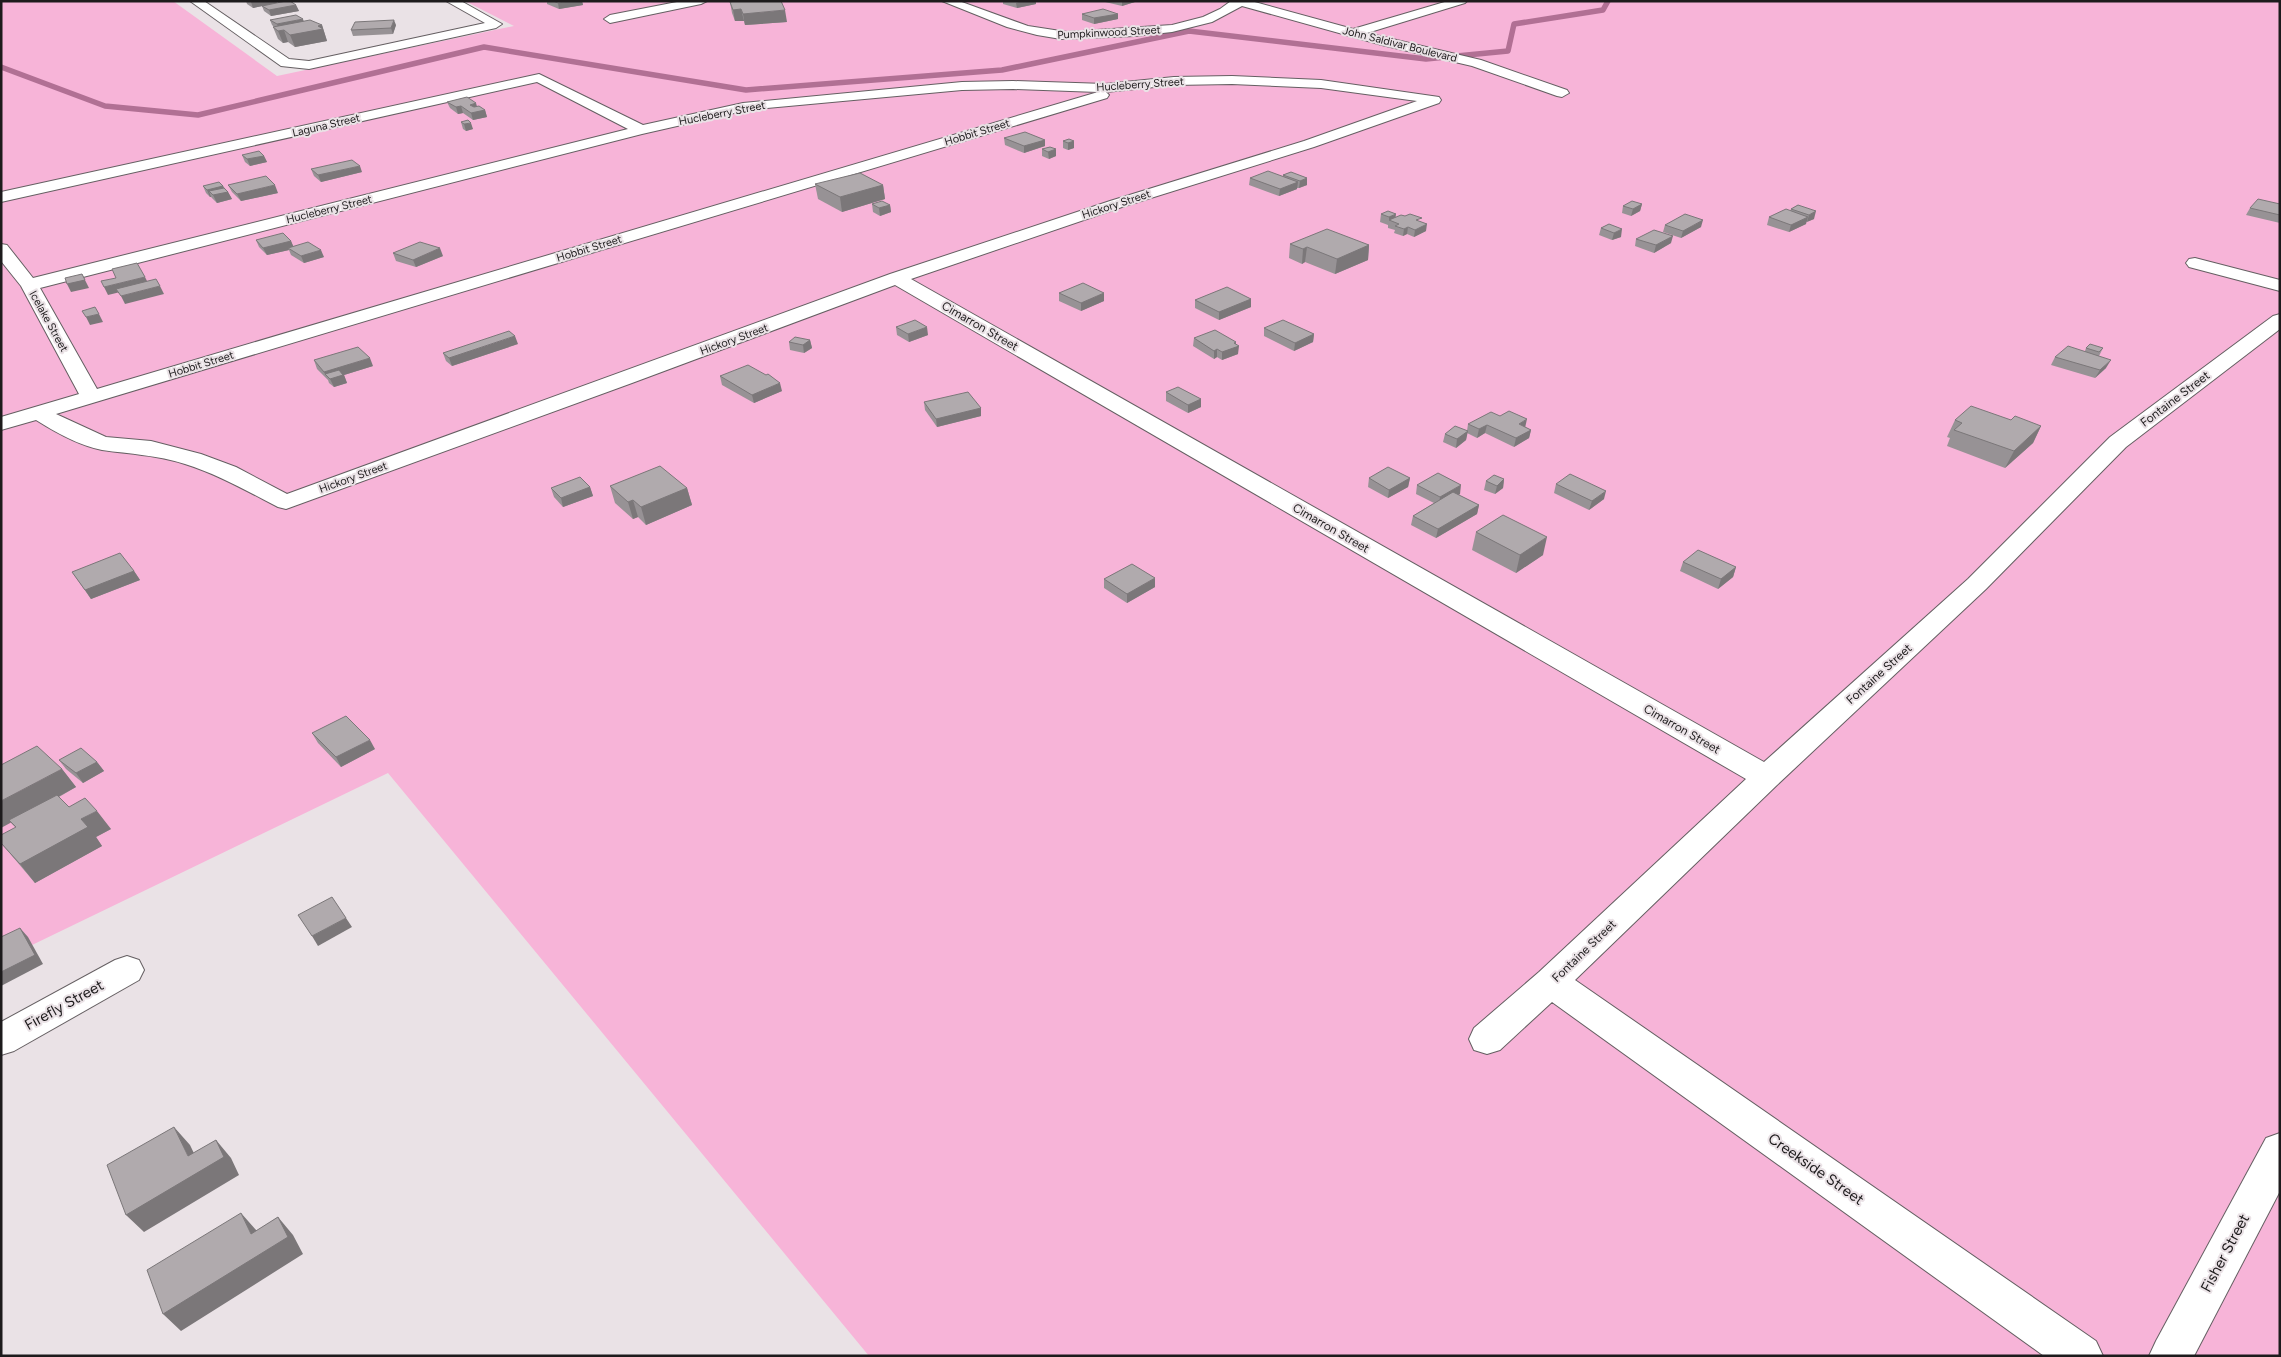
<svg xmlns="http://www.w3.org/2000/svg" width="2281" height="1357" font-family="Figtree,sans-serif">
  <style>
    .green { fill: #f7b4d8 }
    .lines { fill: none; stroke-linecap: round; stroke-linejoin: round }
    .stream { stroke: #b17094; stroke-width: 5.5 }
    .minor-casing { stroke: #655f62; stroke-width: 2 }
    .minor { fill: #fff; fill-rule: evenodd }
    .wall { fill: #979295 }
    .shaded-wall { fill: #7b7779 }
    .building { fill: #b0aaad; stroke: #7b7779 }
    .labels { text-anchor: middle; stroke-width: 4; stroke-linejoin: round; paint-order: stroke }
    .far-street-label { font-size: 11px; fill: #1d1b1c; stroke: #eae2e6 }
    .street-label { font-size: 12px; fill: #1d1b1c; stroke: #eae2e6 }
    .near-street-label { font-size: 15px; fill: #1d1b1c; stroke: #eae2e6 }
  </style>
  <rect width="100%" height="100%" fill="#eae2e6"/>
  <!-- green -->
  <polygon class="green" points="1,1 173,1 277,76 514,26 465,1 2280,1 2280,1356 869,1356 388,773 1,960"/>
  <g class="lines">
    <!-- stream -->
    <polyline class="stream" points="1,67 105,106 198,115 484,47 746,90 1002,70 1189,31 1426,59 1508,51 1514,24 1603,10 1608,1"/>
    <!-- minor casing -->
    <g class="minor-casing">
      <g id="minor">
        <polygon points="190,1 204,1 289,59 309,61 485,23 446,1 461,1 502,24 496,28 309,69 281,66"/>
        <polygon points="682,1 707,1 701,4 610,23 604,19 610,15"/>
        <polygon points="942,1 959,1 1028,26 1067,32 1172,25 1203,17 1220,9 1231,1 1251,1 1353,29 1448,1 1467,1 1465,3 1367,33 1481,60 1567,90 1569,93 1562,97 1557,96 1472,66 1382,45 1242,6 1212,22 1172,32 1135,36 1061,39 1037,35 1007,27"/>
        <path d="M539,74L643,125L743,103L962,82L1013,81L1105,84L1174,77L1232,76L1321,80L1439,97L1441,100L1439,103L1314,147L1122,207L911,279L1764,762L1968,579L2110,437L2273,316L2280,314V329L2126,447L1986,589L1777,785L1575,980L2096,1341L2103,1356H2044L1552,1002L1500,1050L1487,1054L1474,1050L1469,1039L1474,1028L1539,972L1746,779L895,285L632,383L286,509L278,507C247,491 217,474 185,464C157,455 130,454 102,450C80,446 55,432 36,420L1,430V417L79,394L21,286L1,261V244L7,245L33,278L628,129L537,82L1,202V192ZM1232,84L1321,88L1417,101L1304,141L1110,201L890,274L287,494L236,467L201,454L151,441L106,437L56,414L1107,98L1109,95L1106,92L1174,85ZM1013,89L1098,92L97,389L40,288L642,134L743,111L767,108L962,90Z"/>
        <polygon points="2195,258 2280,280 2280,291 2189,267 2186,263 2189,259"/>
        <polygon points="127,956 139,960 144,970 139,980 14,1051 1,1055 1,1022 115,960"/>
        <polygon points="2280,1133 2280,1191 2194,1356 2149,1356 2156,1341 2266,1138"/>
      </g>
    </g>
    <!-- minor -->
    <use href="#minor" class="minor"/>
  </g>
  <!-- wall -->
  <g class="wall">
    <polygon points="246,1 276,1 277,3 296,5 299,11 271,16 264,11 262,6 253,8 247,4"/>
    <polygon points="547,1 582,1 583,5 559,9 547,4"/>
    <polygon points="1003,1 1036,1 1036,4 1017,8 1003,4"/>
    <polygon points="1101,1 1138,1 1122,6"/>
    <polygon points="730,2 787,22 745,25 744,21 735,21 732,13"/>
    <polygon points="1082,14 1118,14 1118,19 1094,24 1082,20"/>
    <polygon points="270,20 304,21 322,25 327,41 295,47 288,42 283,43 278,39 273,27 274,27 272,25"/>
    <polygon points="396,25 393,34 353,36 351,30"/>
    <polygon points="447,102 477,107 485,110 487,117 473,120 463,113 458,114 450,108"/>
    <polygon points="461,122 473,129 466,131 463,129"/>
    <polygon points="1004,138 1045,140 1045,146 1024,153 1005,145"/>
    <polygon points="1069,139 1074,148 1068,150 1063,148 1063,141"/>
    <polygon points="1050,147 1056,156 1049,159 1042,156 1042,149"/>
    <polygon points="242,155 264,156 267,162 250,166 245,162"/>
    <polygon points="311,169 362,172 321,182 314,176"/>
    <polygon points="1291,172 1307,185 1299,188 1297,188 1297,189 1279,196 1249,185 1250,178 1283,177 1283,175"/>
    <polygon points="815,184 883,185 885,199 842,212 818,199"/>
    <polygon points="228,185 278,193 241,201 232,192"/>
    <polygon points="203,186 223,186 228,192 232,199 217,203 211,197 210,197 206,193"/>
    <polygon points="872,204 890,205 891,212 880,216 873,212"/>
    <polygon points="1642,204 1640,211 1631,216 1622,213 1623,206"/>
    <polygon points="2280,204 2280,223 2246,215 2250,208"/>
    <polygon points="1798,205 1814,219 1806,222 1806,224 1789,232 1767,225 1769,217 1790,211 1791,209"/>
    <polygon points="1381,214 1396,217 1405,216 1421,222 1426,231 1414,237 1407,234 1403,236 1394,233 1395,230 1388,228 1388,225 1380,222"/>
    <polygon points="1609,224 1621,237 1612,240 1599,235 1601,228"/>
    <polygon points="1665,225 1701,227 1681,238 1663,232"/>
    <polygon points="1636,239 1671,243 1654,253 1635,246"/>
    <polygon points="256,240 291,241 293,246 324,257 304,263 291,255 289,250 267,255 259,247"/>
    <polygon points="1290,244 1369,245 1368,260 1335,274 1305,262 1302,264 1289,258"/>
    <polygon points="393,253 443,256 416,267 396,261"/>
    <polygon points="1059,293 1104,301 1081,311 1059,301"/>
    <polygon points="1251,299 1251,307 1219,320 1195,308 1195,300"/>
    <polygon points="896,327 928,335 909,342 897,335"/>
    <polygon points="1264,328 1314,334 1313,342 1294,351 1264,336"/>
    <polygon points="1194,338 1236,345 1238,354 1222,360 1217,357 1214,359 1193,346"/>
    <polygon points="810,340 812,348 804,353 790,350 789,342"/>
    <polygon points="518,344 452,366 446,361 443,353"/>
    <polygon points="2086,348 2103,348 2099,356 2106,368 2095,378 2051,365 2055,357 2085,351"/>
    <polygon points="314,360 373,366 344,375 347,383 334,387 329,383 328,380 317,369"/>
    <polygon points="720,376 782,391 754,403 722,385"/>
    <polygon points="1166,392 1201,399 1201,407 1188,413 1166,401"/>
    <polygon points="924,402 981,408 981,416 937,427 925,410"/>
    <polygon points="1955,420 2011,420 2041,426 2033,443 2005,468 1947,446 1950,438 1947,437"/>
    <polygon points="1468,424 1525,427 1531,430 1529,438 1514,447 1485,433 1477,438 1467,433 1466,440 1456,448 1443,442 1445,434 1467,431"/>
    <polygon points="1369,478 1410,478 1408,487 1388,498 1368,487"/>
    <polygon points="1504,479 1503,488 1495,494 1484,490 1486,481"/>
    <polygon points="1556,484 1604,499 1589,510 1554,493"/>
    <polygon points="1417,485 1460,494 1458,495 1479,505 1477,514 1436,538 1411,525 1413,516 1434,503 1416,494"/>
    <polygon points="610,486 687,488 692,505 646,525 638,517 633,519 615,503"/>
    <polygon points="590,487 593,496 563,507 554,497 551,488"/>
    <polygon points="1476,532 1543,555 1516,573 1472,550"/>
    <polygon points="1683,562 1736,567 1733,577 1718,589 1680,571"/>
    <polygon points="134,571 140,580 91,599 72,572"/>
    <polygon points="1104,579 1155,587 1127,603 1104,588"/>
    <polygon points="312,733 375,749 341,767 318,743"/>
    <polygon points="59,760 97,762 104,771 83,783 66,769"/>
    <polygon points="62,769 76,787 59,797 69,807 111,829 96,837 102,846 35,883 1,843 16,828 11,823"/>
  </g>
  <!-- shaded-wall -->
  <g class="shaded-wall">
    <polygon points="256,1 276,1 277,3 253,8 251,2"/>
    <polygon points="572,1 582,1 583,5 559,9 558,3"/>
    <polygon points="1022,1 1036,1 1036,4 1017,8 1016,3"/>
    <polygon points="1122,1 1138,1 1122,6"/>
    <polygon points="296,5 299,11 271,16 269,10"/>
    <polygon points="741,9 744,21 735,21 733,10"/>
    <polygon points="785,10 787,22 745,25 743,14"/>
    <polygon points="1118,14 1118,19 1094,24 1094,18"/>
    <polygon points="303,19 305,25 279,30 277,24"/>
    <polygon points="394,20 396,25 393,34 391,28"/>
    <polygon points="322,25 327,41 295,47 290,35"/>
    <polygon points="284,30 288,42 283,43 278,31"/>
    <polygon points="476,103 478,110 470,105"/>
    <polygon points="461,106 463,113 458,114 456,107"/>
    <polygon points="485,110 487,117 473,120 471,113"/>
    <polygon points="471,123 473,129 466,131 464,124"/>
    <polygon points="1045,140 1045,146 1024,153 1024,146"/>
    <polygon points="1074,141 1074,148 1068,150 1068,143"/>
    <polygon points="1056,149 1056,156 1049,159 1048,152"/>
    <polygon points="264,156 267,162 250,166 247,159"/>
    <polygon points="360,166 362,172 321,182 318,175"/>
    <polygon points="1307,178 1307,185 1299,188 1300,181"/>
    <polygon points="1298,182 1297,189 1279,196 1280,189"/>
    <polygon points="275,185 278,193 241,201 237,194"/>
    <polygon points="883,185 885,199 842,212 840,197"/>
    <polygon points="223,186 226,192 228,192 232,199 217,203 213,195 209,191 211,197 210,197 207,190"/>
    <polygon points="1642,204 1640,211 1631,216 1633,209"/>
    <polygon points="890,205 891,212 880,216 879,208"/>
    <polygon points="1816,211 1814,219 1807,222 1809,215"/>
    <polygon points="1396,214 1395,222 1389,220 1389,217"/>
    <polygon points="1808,217 1806,224 1789,232 1791,225"/>
    <polygon points="1703,220 1701,227 1681,238 1683,231"/>
    <polygon points="1427,224 1426,231 1414,237 1415,230"/>
    <polygon points="1408,227 1407,234 1403,236 1404,229"/>
    <polygon points="1622,229 1621,237 1612,240 1614,233"/>
    <polygon points="1673,236 1671,243 1654,253 1656,245"/>
    <polygon points="291,241 294,248 288,248 289,250 267,255 263,248"/>
    <polygon points="1369,245 1368,260 1335,274 1337,259"/>
    <polygon points="1307,247 1305,262 1302,264 1303,249"/>
    <polygon points="440,248 443,256 416,267 413,260"/>
    <polygon points="321,250 324,257 304,263 301,256"/>
    <polygon points="82,274 89,288 71,292 67,284"/>
    <polygon points="145,277 149,285 108,295 104,287"/>
    <polygon points="160,286 164,294 125,304 121,296"/>
    <polygon points="1104,293 1104,301 1081,311 1081,303"/>
    <polygon points="1251,299 1251,307 1219,320 1219,312"/>
    <polygon points="99,314 103,322 90,325 86,317"/>
    <polygon points="927,327 928,335 909,342 908,334"/>
    <polygon points="1314,334 1313,342 1294,351 1295,343"/>
    <polygon points="515,336 518,344 452,366 449,358"/>
    <polygon points="810,340 812,348 804,353 803,345"/>
    <polygon points="1236,342 1236,347 1239,346 1238,354 1222,360 1222,352 1234,343"/>
    <polygon points="1217,349 1217,357 1214,359 1214,351"/>
    <polygon points="370,358 373,366 344,375 347,383 334,387 330,379 325,374 324,372"/>
    <polygon points="2111,360 2106,368 2095,378 2100,370"/>
    <polygon points="780,383 782,391 754,403 752,395"/>
    <polygon points="1201,399 1201,407 1188,413 1188,405"/>
    <polygon points="981,408 981,416 937,427 936,419"/>
    <polygon points="1527,419 1525,428 1519,424"/>
    <polygon points="1487,425 1485,433 1477,438 1479,429"/>
    <polygon points="2041,426 2033,443 2005,468 2014,451"/>
    <polygon points="1531,430 1529,438 1514,447 1516,438"/>
    <polygon points="1468,431 1466,440 1456,448 1457,439"/>
    <polygon points="1410,478 1408,487 1388,498 1389,490"/>
    <polygon points="1504,479 1503,488 1495,494 1497,486"/>
    <polygon points="1461,485 1460,494 1439,506 1440,497"/>
    <polygon points="590,487 593,496 563,507 561,498"/>
    <polygon points="687,488 692,505 646,525 641,507"/>
    <polygon points="1606,491 1604,499 1589,510 1592,501"/>
    <polygon points="633,500 638,517 633,519 628,502"/>
    <polygon points="1479,505 1477,514 1436,538 1438,529"/>
    <polygon points="1547,537 1543,555 1516,573 1520,555"/>
    <polygon points="1736,567 1733,577 1718,589 1721,579"/>
    <polygon points="134,571 140,580 91,599 85,590"/>
    <polygon points="1155,578 1155,587 1127,603 1127,594"/>
    <polygon points="370,740 375,749 341,767 336,757"/>
    <polygon points="97,762 104,771 83,783 76,773"/>
    <polygon points="62,769 76,787 1,828 1,801"/>
    <polygon points="97,811 111,829 96,837 102,846 35,883 20,864 81,819"/>
    <polygon points="346,918 352,927 318,946 312,936"/>
    <polygon points="20,928 28,937 43,964 1,986 1,972"/>
    <polygon points="174,1127 190,1145 202,1170 216,1140 231,1158 239,1175 144,1232 126,1215 188,1156"/>
    <polygon points="241,1213 257,1231 278,1217 293,1235 303,1254 181,1331 163,1314 251,1234"/>
  </g>
  <!-- building -->
  <g class="building">
    <polygon points="286,1 290,1 296,5 269,10 262,6"/>
    <polygon points="553,1 572,1 558,3"/>
    <polygon points="735,1 781,1 785,10 743,14 741,9 733,10 730,2"/>
    <polygon points="1103,9 1118,14 1094,18 1082,14"/>
    <polygon points="296,15 303,19 277,24 270,20"/>
    <polygon points="310,20 322,25 318,26 323,29 290,35 284,30 278,31 273,27"/>
    <polygon points="394,20 391,28 351,30 355,22"/>
    <polygon points="467,97 476,103 470,105 474,107 479,106 485,110 471,113 461,106 456,107 447,102"/>
    <polygon points="468,120 471,123 464,124 461,122"/>
    <polygon points="1025,132 1045,140 1024,146 1004,138"/>
    <polygon points="1069,139 1074,141 1068,143 1063,141"/>
    <polygon points="1050,147 1056,149 1048,152 1042,149"/>
    <polygon points="259,151 264,156 247,159 242,155"/>
    <polygon points="352,160 360,166 318,175 311,169"/>
    <polygon points="1268,171 1298,182 1280,189 1250,178"/>
    <polygon points="1291,172 1307,178 1300,181 1283,175"/>
    <polygon points="860,173 883,185 840,197 815,184"/>
    <polygon points="266,176 275,185 237,194 228,185"/>
    <polygon points="219,182 223,186 207,190 203,186"/>
    <polygon points="224,188 228,192 213,195 209,191"/>
    <polygon points="2258,199 2280,204 2280,215 2250,208"/>
    <polygon points="882,201 890,205 879,208 872,204"/>
    <polygon points="1632,201 1642,204 1633,209 1623,206"/>
    <polygon points="1798,205 1816,211 1809,215 1791,209"/>
    <polygon points="1786,209 1808,217 1791,225 1769,217"/>
    <polygon points="1388,211 1396,214 1389,217 1381,214"/>
    <polygon points="1410,214 1422,218 1416,220 1427,224 1415,230 1408,227 1404,229 1395,226 1399,224 1389,220 1401,215 1405,216"/>
    <polygon points="1685,214 1703,220 1683,231 1665,225"/>
    <polygon points="1609,224 1622,229 1614,233 1601,228"/>
    <polygon points="1327,229 1369,245 1337,259 1307,247 1303,249 1290,244"/>
    <polygon points="1654,230 1673,236 1656,245 1636,239"/>
    <polygon points="283,233 291,241 263,248 256,240"/>
    <polygon points="308,242 321,250 301,256 288,248"/>
    <polygon points="420,242 440,248 413,260 393,253"/>
    <polygon points="137,263 145,277 104,287 101,281 116,278 112,269"/>
    <polygon points="82,274 85,280 67,284 65,278"/>
    <polygon points="156,279 160,286 121,296 116,289"/>
    <polygon points="1083,283 1104,293 1081,303 1059,293"/>
    <polygon points="1227,287 1251,299 1219,312 1195,300"/>
    <polygon points="95,307 99,314 86,317 82,311"/>
    <polygon points="915,320 927,327 908,334 896,327"/>
    <polygon points="1283,320 1314,334 1295,343 1264,328"/>
    <polygon points="1215,330 1236,342 1234,343 1239,346 1222,352 1217,349 1214,351 1194,338"/>
    <polygon points="509,331 515,336 449,358 443,353"/>
    <polygon points="795,337 810,340 803,345 789,342"/>
    <polygon points="2090,344 2103,348 2099,352 2086,348"/>
    <polygon points="2068,346 2111,360 2100,370 2055,357"/>
    <polygon points="358,347 370,358 324,372 314,360"/>
    <polygon points="748,365 766,375 768,374 780,383 752,395 720,376"/>
    <polygon points="339,370 343,375 330,379 325,374"/>
    <polygon points="1178,387 1201,399 1188,405 1166,392"/>
    <polygon points="968,392 981,408 936,419 924,402"/>
    <polygon points="1971,406 2011,420 2015,416 2041,426 2014,451 1954,430 1962,423 1955,420"/>
    <polygon points="1509,411 1527,419 1519,424 1531,430 1516,438 1487,425 1479,429 1468,424 1491,412 1500,416"/>
    <polygon points="1455,426 1468,431 1457,439 1445,434"/>
    <polygon points="660,466 687,488 641,507 633,500 628,502 610,486"/>
    <polygon points="1388,467 1410,478 1389,490 1369,478"/>
    <polygon points="1438,473 1461,485 1440,497 1417,485"/>
    <polygon points="1570,474 1606,491 1592,501 1556,484"/>
    <polygon points="1494,475 1504,479 1497,486 1486,481"/>
    <polygon points="580,477 590,487 561,498 551,488"/>
    <polygon points="1453,492 1479,505 1438,529 1413,516"/>
    <polygon points="1503,515 1547,537 1520,555 1476,532"/>
    <polygon points="1698,550 1736,567 1721,579 1683,562"/>
    <polygon points="120,553 134,571 85,590 72,572"/>
    <polygon points="1132,564 1155,578 1127,594 1104,579"/>
    <polygon points="346,716 370,740 336,757 312,733"/>
    <polygon points="37,746 62,769 1,801 1,765"/>
    <polygon points="81,748 97,762 76,773 59,760"/>
    <polygon points="57,795 69,807 85,798 97,811 81,819 88,827 20,864 1,843 1,835 16,827 9,820"/>
    <polygon points="332,897 346,918 312,936 298,915"/>
    <polygon points="20,928 35,955 1,972 1,937"/>
    <polygon points="174,1127 188,1156 216,1140 224,1157 126,1215 107,1165"/>
    <polygon points="241,1213 251,1234 278,1217 288,1237 163,1314 147,1270"/>
  </g>
  <g class="labels">
    <!-- far-street labels -->
    <g class="far-street-label">
      <text transform="translate(1109 32) rotate(-3)" y="4">Pumpkinwood Street</text>
      <text transform="translate(1400 44) rotate(14)" y="4">John Saldivar Boulevard</text>
      <text transform="translate(1140 84) rotate(-4)" y="4">Hucleberry Street</text>
      <text transform="translate(722 113) rotate(-11)" y="4">Hucleberry Street</text>
      <text transform="translate(326 125) rotate(-13)" y="4">Laguna Street</text>
      <text transform="translate(977 132) rotate(-17)" y="4">Hobbit Street</text>
      <text transform="translate(1116 204) rotate(-18)" y="4">Hickory Street</text>
      <text transform="translate(329 209) rotate(-14)" y="4">Hucleberry Street</text>
      <text transform="translate(589 248) rotate(-17)" y="4">Hobbit Street</text>
      <text transform="translate(49 321) rotate(61)" y="4">Icelake Street</text>
      <text transform="translate(734 339) rotate(-20)" y="4">Hickory Street</text>
      <text transform="translate(201 364) rotate(-17)" y="4">Hobbit Street</text>
      <text transform="translate(353 477) rotate(-20)" y="4">Hickory Street</text>
    </g>
    <!-- street labels -->
    <g class="street-label">
      <text transform="translate(980 326) rotate(30)" y="4">Cimarron Street</text>
      <text transform="translate(2175 399) rotate(-37)" y="4">Fontaine Street</text>
      <text transform="translate(1331 528) rotate(30)" y="4">Cimarron Street</text>
      <text transform="translate(1879 674) rotate(-42)" y="4">Fontaine Street</text>
      <text transform="translate(1682 729) rotate(30)" y="4">Cimarron Street</text>
      <text transform="translate(1584 951) rotate(-44)" y="4">Fontaine Street</text>
    </g>
    <!-- near-street labels -->
    <g class="near-street-label">
      <text transform="translate(64 1005) rotate(-29)" y="5">Firefly Street</text>
      <text transform="translate(1816 1169) rotate(35)" y="5">Creekside Street</text>
      <text transform="translate(2225 1253) rotate(-62)" y="5">Fisher Street</text>
    </g>
  </g>
  <!-- border -->
  <rect width="2281" height="1357" fill="none" stroke="#1d1b1c" stroke-width="5"/>
</svg>
